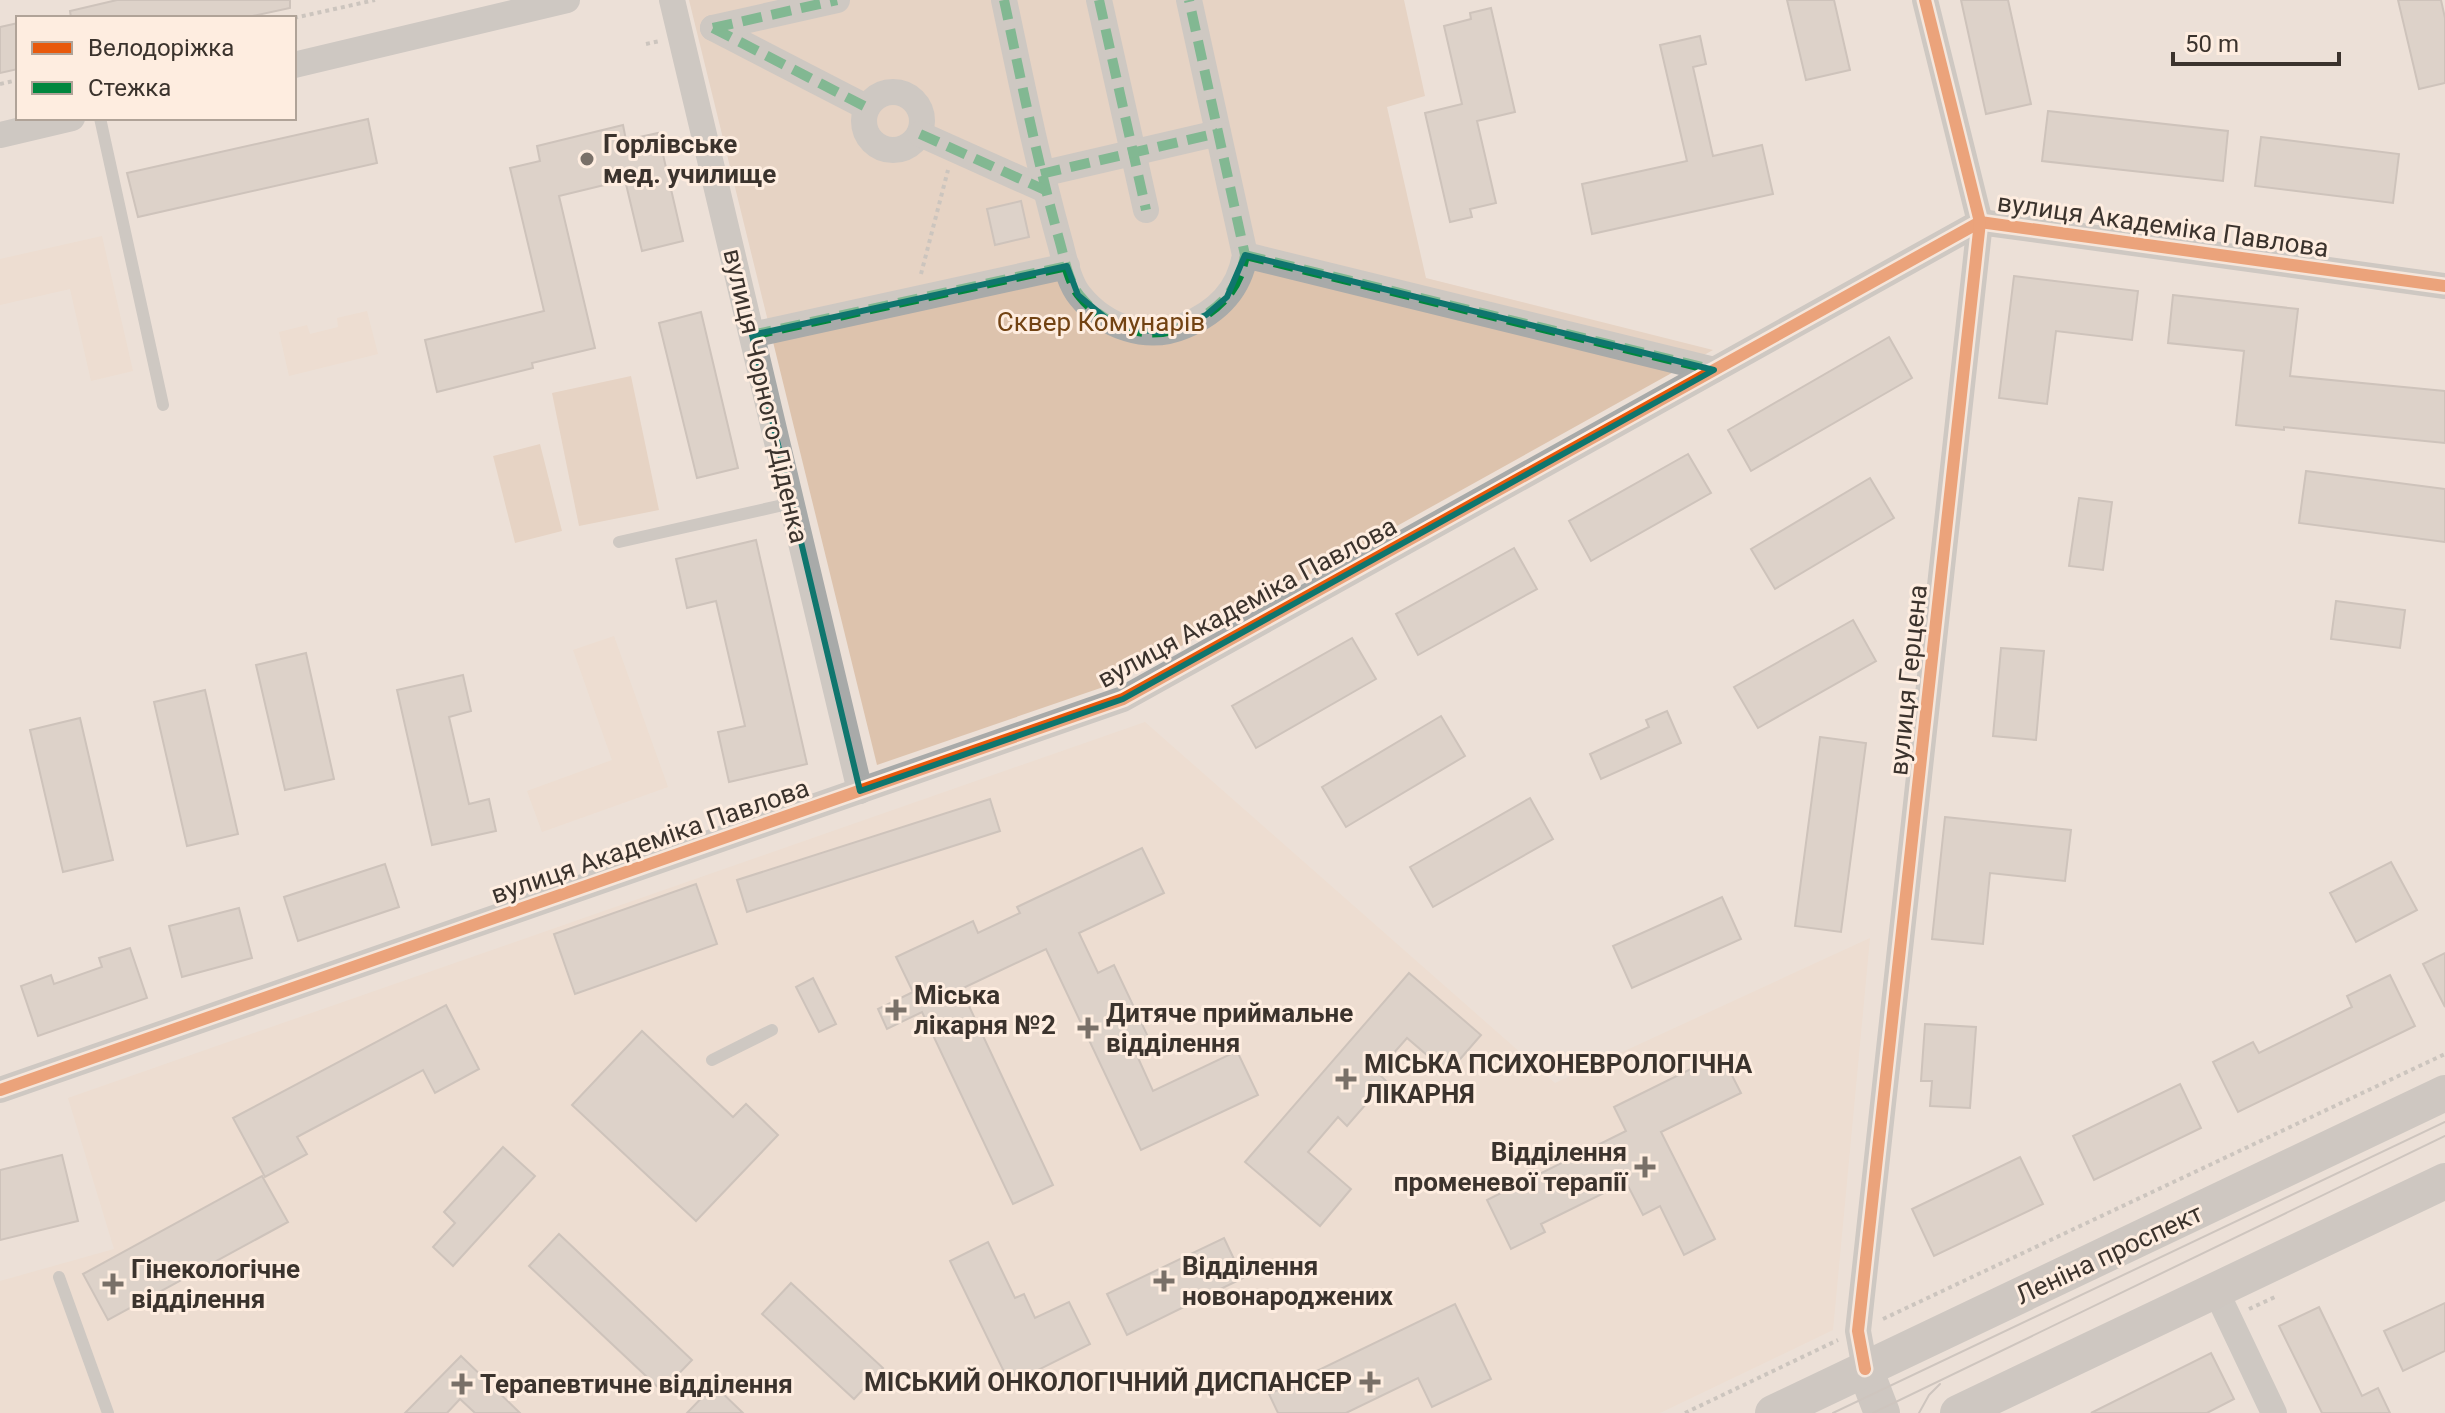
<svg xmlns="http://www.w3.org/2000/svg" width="2445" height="1413" font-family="Roboto,sans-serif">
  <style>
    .built { fill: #edd9c9 }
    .green { fill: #ddc3ad }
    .building { fill: #c9c0b9; stroke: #a8a099; stroke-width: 2 }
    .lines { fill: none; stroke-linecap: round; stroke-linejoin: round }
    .path { stroke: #a4a4a1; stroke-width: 4; stroke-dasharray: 4 4; stroke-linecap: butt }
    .lane { stroke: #a8aaa9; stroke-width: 12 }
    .street { stroke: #a8aaa9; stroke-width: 26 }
    .secondary { stroke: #a8a9a7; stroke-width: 36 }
    .tram { stroke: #a8a4a1; stroke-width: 2 }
    .quiet { stroke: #00873e; stroke-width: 10; stroke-dasharray: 20 10; stroke-linecap: butt }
    .cycleway-casing { stroke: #feede0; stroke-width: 17 }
    .cycleway { stroke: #e8590c; stroke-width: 12 }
    .marked { fill: none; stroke: #0f766e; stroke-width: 6; stroke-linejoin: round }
    .poi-dot { fill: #797068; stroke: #feede0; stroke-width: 3 }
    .labels { text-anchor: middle; stroke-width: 6; stroke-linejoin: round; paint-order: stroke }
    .poi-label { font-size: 26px; font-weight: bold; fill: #3b332d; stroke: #feede0; text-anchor: start }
    .street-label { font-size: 26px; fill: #3b332d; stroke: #feede0 }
    .park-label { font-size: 26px; fill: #724313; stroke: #feede0 }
  </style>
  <rect width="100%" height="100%" fill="#ece0d7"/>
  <!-- built -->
  <g class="built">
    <polygon points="102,236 133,371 91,381 70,289 0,305 0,259"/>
    <polygon points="367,311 378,354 289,376 279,332 307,325 310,334 338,327 337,318"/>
    <polygon points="614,636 668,787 542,832 527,791 612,760 573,650"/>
    <polygon points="1145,722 1555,1083 1870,938 1833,1330 1660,1413 0,1413 0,1281 114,1249 68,1098"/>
  </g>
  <!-- green -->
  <g class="green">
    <polygon points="689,0 1404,0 1425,96 1387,107 1426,278 1713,350 1115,683 877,765"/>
    <polygon points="631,376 659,510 579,526 552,393"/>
    <polygon points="540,444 562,531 515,543 493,456"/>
  </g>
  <!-- building -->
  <g class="building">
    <polygon points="117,0 290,0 290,8 243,18 71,18 70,11"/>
    <polygon points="1787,0 1834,0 1850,70 1806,80"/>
    <polygon points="1961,0 2008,0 2031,104 1986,114"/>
    <polygon points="2398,0 2441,0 2445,18 2445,83 2419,89"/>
    <polygon points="1491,8 1515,112 1477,121 1496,203 1470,209 1472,217 1450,222 1425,113 1462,104 1444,26 1471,19 1470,13"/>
    <polygon points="18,23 18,69 0,73 0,27"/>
    <polygon points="1700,36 1706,64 1693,67 1713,156 1762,145 1773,194 1592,234 1582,184 1687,161 1660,45"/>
    <polygon points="2048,111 2228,131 2223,181 2042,161"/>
    <polygon points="368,119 377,163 138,217 127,173"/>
    <polygon points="623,125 626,140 658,133 683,241 642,251 625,180 559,196 595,348 532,363 533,368 437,392 425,340 544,311 510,168 540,161 537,146"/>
    <polygon points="2261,137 2399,154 2393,203 2255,186"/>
    <polygon points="1021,201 1029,237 995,245 987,209"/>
    <polygon points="2014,276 2138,291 2132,340 2056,331 2047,404 1999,398"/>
    <polygon points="2173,295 2298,309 2290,376 2445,391 2445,443 2284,427 2284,430 2236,425 2244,351 2168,343"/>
    <polygon points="701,312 738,468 697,478 659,323"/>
    <polygon points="1889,337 1912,378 1751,471 1728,430"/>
    <polygon points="1688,454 1711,493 1591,561 1569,521"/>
    <polygon points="2306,471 2445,489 2445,542 2299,523"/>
    <polygon points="1870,478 1894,518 1775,589 1751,549"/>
    <polygon points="2079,498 2112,502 2103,570 2069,566"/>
    <polygon points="756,540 807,764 729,782 718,732 745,726 716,601 687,608 676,559"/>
    <polygon points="1514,548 1537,589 1418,655 1396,614"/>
    <polygon points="2336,601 2405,610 2400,648 2331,639"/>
    <polygon points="1853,620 1876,661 1758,728 1734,687"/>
    <polygon points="1352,638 1376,679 1256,748 1232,706"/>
    <polygon points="2001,648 2044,651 2036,740 1993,736"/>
    <polygon points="306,653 334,779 285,790 256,665"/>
    <polygon points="463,675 471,711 449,717 469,804 489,799 496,831 432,845 397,690"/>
    <polygon points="205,690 238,834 187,846 154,702"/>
    <polygon points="1667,711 1681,743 1601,779 1590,754 1649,727 1646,720"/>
    <polygon points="1441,716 1465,756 1346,827 1322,787"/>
    <polygon points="80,718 113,860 63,872 30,730"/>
    <polygon points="1820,737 1866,743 1841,932 1795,926"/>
    <polygon points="1530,798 1553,839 1433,907 1410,867"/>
    <polygon points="990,799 1000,831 747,912 737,880"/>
    <polygon points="1945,817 2071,830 2065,881 1990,873 1983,944 1932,939"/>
    <polygon points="1142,848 1164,893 1079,933 1098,973 1114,965 1150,1041 1134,1049 1153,1091 1237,1051 1258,1095 1141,1150 1046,949 961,989 1053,1185 1013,1204 922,1012 887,1029 878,1009 913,992 896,957 973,921 978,933 1020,913 1017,907"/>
    <polygon points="2391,862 2417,910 2356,942 2330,893"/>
    <polygon points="385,864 399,907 298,941 284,897"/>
    <polygon points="696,884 717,944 575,994 554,934"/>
    <polygon points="1722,897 1741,939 1632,988 1613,946"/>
    <polygon points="239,908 252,958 182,977 169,926"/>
    <polygon points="130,948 147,998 38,1036 21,986 51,975 54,984 102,967 99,958"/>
    <polygon points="2445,953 2445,1007 2423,964"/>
    <polygon points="1409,973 1481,1035 1448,1073 1407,1038 1377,1072 1386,1081 1347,1126 1338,1117 1308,1152 1351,1189 1320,1226 1245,1162"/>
    <polygon points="2390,975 2415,1026 2238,1112 2213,1062 2253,1042 2259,1053 2352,1007 2347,996"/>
    <polygon points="813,978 836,1024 819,1032 796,987"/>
    <polygon points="446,1005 479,1069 435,1093 423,1070 297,1137 307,1154 265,1177 233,1118"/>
    <polygon points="1925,1024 1976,1027 1970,1108 1930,1106 1932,1081 1921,1081"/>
    <polygon points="642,1031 733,1117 746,1104 778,1135 696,1221 572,1105"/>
    <polygon points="1721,1054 1741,1093 1661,1132 1715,1239 1684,1255 1660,1206 1643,1215 1626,1182 1541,1224 1545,1232 1511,1249 1487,1200 1626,1131 1614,1107"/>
    <polygon points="2180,1084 2201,1128 2094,1180 2073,1136"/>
    <polygon points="503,1147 535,1176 453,1266 433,1247 455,1223 444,1212"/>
    <polygon points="62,1155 78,1221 0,1240 0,1170"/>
    <polygon points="2020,1157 2043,1204 1934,1256 1912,1209"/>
    <polygon points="262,1176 288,1222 108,1320 83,1274"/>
    <polygon points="559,1234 692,1360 662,1391 529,1266"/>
    <polygon points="1224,1238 1243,1278 1127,1335 1107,1294"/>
    <polygon points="988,1242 1015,1298 1024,1294 1035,1318 1069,1302 1090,1344 1010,1384 950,1261"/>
    <polygon points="791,1283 883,1368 854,1399 762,1314"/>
    <polygon points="2445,1303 2445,1351 2403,1371 2384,1331"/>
    <polygon points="1455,1304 1491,1379 1432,1407 1418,1378 1346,1413 1278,1413 1269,1394"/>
    <polygon points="2319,1307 2362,1396 2378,1388 2390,1413 2322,1413 2279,1326"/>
    <polygon points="2211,1353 2234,1399 2207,1413 2091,1413"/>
    <polygon points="461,1356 520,1413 475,1413 460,1399 447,1413 405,1413"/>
    <polygon points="714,1385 743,1413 687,1413"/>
  </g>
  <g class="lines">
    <!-- path -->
    <g class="path">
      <polyline points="294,18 375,0"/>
      <polyline points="646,44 660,41"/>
      <polyline points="0,84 18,80"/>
      <polyline points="921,274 948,170"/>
      <polyline points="2249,1309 2277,1296"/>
      <polyline points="1883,1319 2445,1054"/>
      <polyline points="1685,1413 1838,1340"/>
    </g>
    <!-- lane -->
    <g class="lane">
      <polyline points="100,118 163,405"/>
      <polyline points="619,542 792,503"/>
      <polyline points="712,1060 772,1030"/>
      <polyline points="59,1277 108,1413"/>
    </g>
    <!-- street -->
    <g class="street">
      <polyline points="672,0 860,791"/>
      <path d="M1004,0C1021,80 1037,160 1059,239C1064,256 1068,282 1080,296C1105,327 1147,342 1184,326C1217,312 1239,291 1245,255L1189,0"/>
      <polyline points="1099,0 1146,210"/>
      <polyline points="713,28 866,107"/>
      <polyline points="713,28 837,0"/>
      <polyline points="294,65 567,0"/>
      <circle cx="893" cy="121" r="29"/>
      <polyline points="920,134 1045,190"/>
      <polyline points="0,135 72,118"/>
      <polyline points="1041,174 1218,133"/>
      <polyline points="1245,255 1714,370"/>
      <polyline points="752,335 1067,266"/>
      <polyline points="0,1090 1123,699 1980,222 2445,286"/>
      <polyline points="2215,1289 2274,1413"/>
      <polyline points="1865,1369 1858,1331 1980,222 1925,0"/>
    </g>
    <!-- secondary -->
    <g class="secondary">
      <polyline points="1865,1369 1882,1413"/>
      <polyline points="1773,1413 2445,1093"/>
      <polyline points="1958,1413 2445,1181"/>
    </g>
    <!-- tram -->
    <g class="tram">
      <polyline points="1833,1413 2445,1122"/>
      <polyline points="1873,1413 2445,1136"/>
      <polyline points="1919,1413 1929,1395 1940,1384"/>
    </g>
    <!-- quiet -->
    <g class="quiet">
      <path d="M1004,0C1021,80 1037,160 1059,239C1064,256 1068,282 1080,296C1105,327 1147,342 1184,326C1217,312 1239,291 1245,255L1189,0"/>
      <polyline points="1099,0 1146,210"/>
      <polyline points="713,28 866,107"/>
      <polyline points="713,28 837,0"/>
      <polyline points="920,134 1045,190"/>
      <polyline points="1041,174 1218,133"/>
      <polyline points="1245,255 1714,370"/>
      <polyline points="752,335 1067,266"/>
    </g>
    <!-- cycleway casing -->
    <g class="cycleway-casing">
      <g id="cycleway">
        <polyline points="0,1090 1123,699 1980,222 2445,286"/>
        <polyline points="1865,1369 1858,1331 1980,222 1925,0"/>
      </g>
    </g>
    <!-- cycleway -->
    <use href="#cycleway" class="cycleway"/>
  </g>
  <!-- marked area -->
  <path d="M0 0H2445V1413H0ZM1245,255L1714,370L1123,699L860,791L752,335L1067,266L1078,295L1113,324L1161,333L1206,315L1227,297Z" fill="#ece0d7" fill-opacity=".55" fill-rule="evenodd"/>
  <path class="marked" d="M1245,255L1714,370L1123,699L860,791L752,335L1067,266L1078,295L1113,324L1161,333L1206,315L1227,297Z"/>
  <!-- markers -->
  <g class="poi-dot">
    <circle cx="587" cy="159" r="8"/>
    <path d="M892 998h8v8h8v8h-8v8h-8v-8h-8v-8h8z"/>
    <path d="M1084 1016h8v8h8v8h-8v8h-8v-8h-8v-8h8z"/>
    <path d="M1342 1067h8v8h8v8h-8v8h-8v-8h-8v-8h8z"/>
    <path d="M1641 1155h8v8h8v8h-8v8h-8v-8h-8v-8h8z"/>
    <path d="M1160 1269h8v8h8v8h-8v8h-8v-8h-8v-8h8z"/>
    <path d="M109 1272h8v8h8v8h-8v8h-8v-8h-8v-8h8z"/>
    <path d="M1366 1370h8v8h8v8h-8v8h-8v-8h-8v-8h8z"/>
    <path d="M458 1372h8v8h8v8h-8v8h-8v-8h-8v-8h8z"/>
  </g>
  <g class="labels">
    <!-- poi labels -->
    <g class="poi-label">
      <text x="603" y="153">Горлівське<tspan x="603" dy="30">мед. училище</tspan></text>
      <text x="914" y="1004">Міська<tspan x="914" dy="30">лікарня №2</tspan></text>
      <text x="1106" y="1022">Дитяче приймальне<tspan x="1106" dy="30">відділення</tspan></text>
      <text x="1364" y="1073">МІСЬКА ПСИХОНЕВРОЛОГІЧНА<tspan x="1364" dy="30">ЛІКАРНЯ</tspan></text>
      <text x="1627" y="1161" text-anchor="end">Відділення<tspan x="1627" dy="30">променевої терапії</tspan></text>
      <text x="1182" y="1275">Відділення<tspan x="1182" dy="30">новонароджених</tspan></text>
      <text x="131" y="1278">Гінекологічне<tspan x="131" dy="30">відділення</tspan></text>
      <text x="1352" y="1391" text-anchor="end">МІСЬКИЙ ОНКОЛОГІЧНИЙ ДИСПАНСЕР</text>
      <text x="480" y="1393">Терапевтичне відділення</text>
    </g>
    <!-- street labels -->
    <g class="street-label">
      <text transform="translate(2163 225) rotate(8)" y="9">вулиця Академіка Павлова</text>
      <text transform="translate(766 396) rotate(77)" y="9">вулиця Чорного-Діденка</text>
      <text transform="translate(1247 602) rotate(-28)" y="9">вулиця Академіка Павлова</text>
      <text transform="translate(1908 680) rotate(-84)" y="9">вулиця Герцена</text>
      <text transform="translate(650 841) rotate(-19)" y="9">вулиця Академіка Павлова</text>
      <text transform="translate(2109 1254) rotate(-25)" y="9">Леніна проспект</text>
    </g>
    <!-- park labels -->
    <g class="park-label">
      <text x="1101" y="331">Сквер Комунарів</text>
    </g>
  </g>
  <!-- legend -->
  <rect x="16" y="16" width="280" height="104" fill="#feede0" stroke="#b0a398" stroke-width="2"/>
  <rect x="32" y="42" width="40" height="12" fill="#e8590c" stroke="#b0a398" stroke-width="2"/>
  <text x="88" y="56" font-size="24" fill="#3b332d">Велодоріжка</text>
  <rect x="32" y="82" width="40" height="12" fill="#00873e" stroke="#b0a398" stroke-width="2"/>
  <text x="88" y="96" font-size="24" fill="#3b332d">Стежка</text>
  <!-- scale -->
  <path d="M2173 52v12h166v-12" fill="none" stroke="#3b332d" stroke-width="4"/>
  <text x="2185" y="52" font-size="24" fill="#3b332d" stroke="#feede0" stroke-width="6" paint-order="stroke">50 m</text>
</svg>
